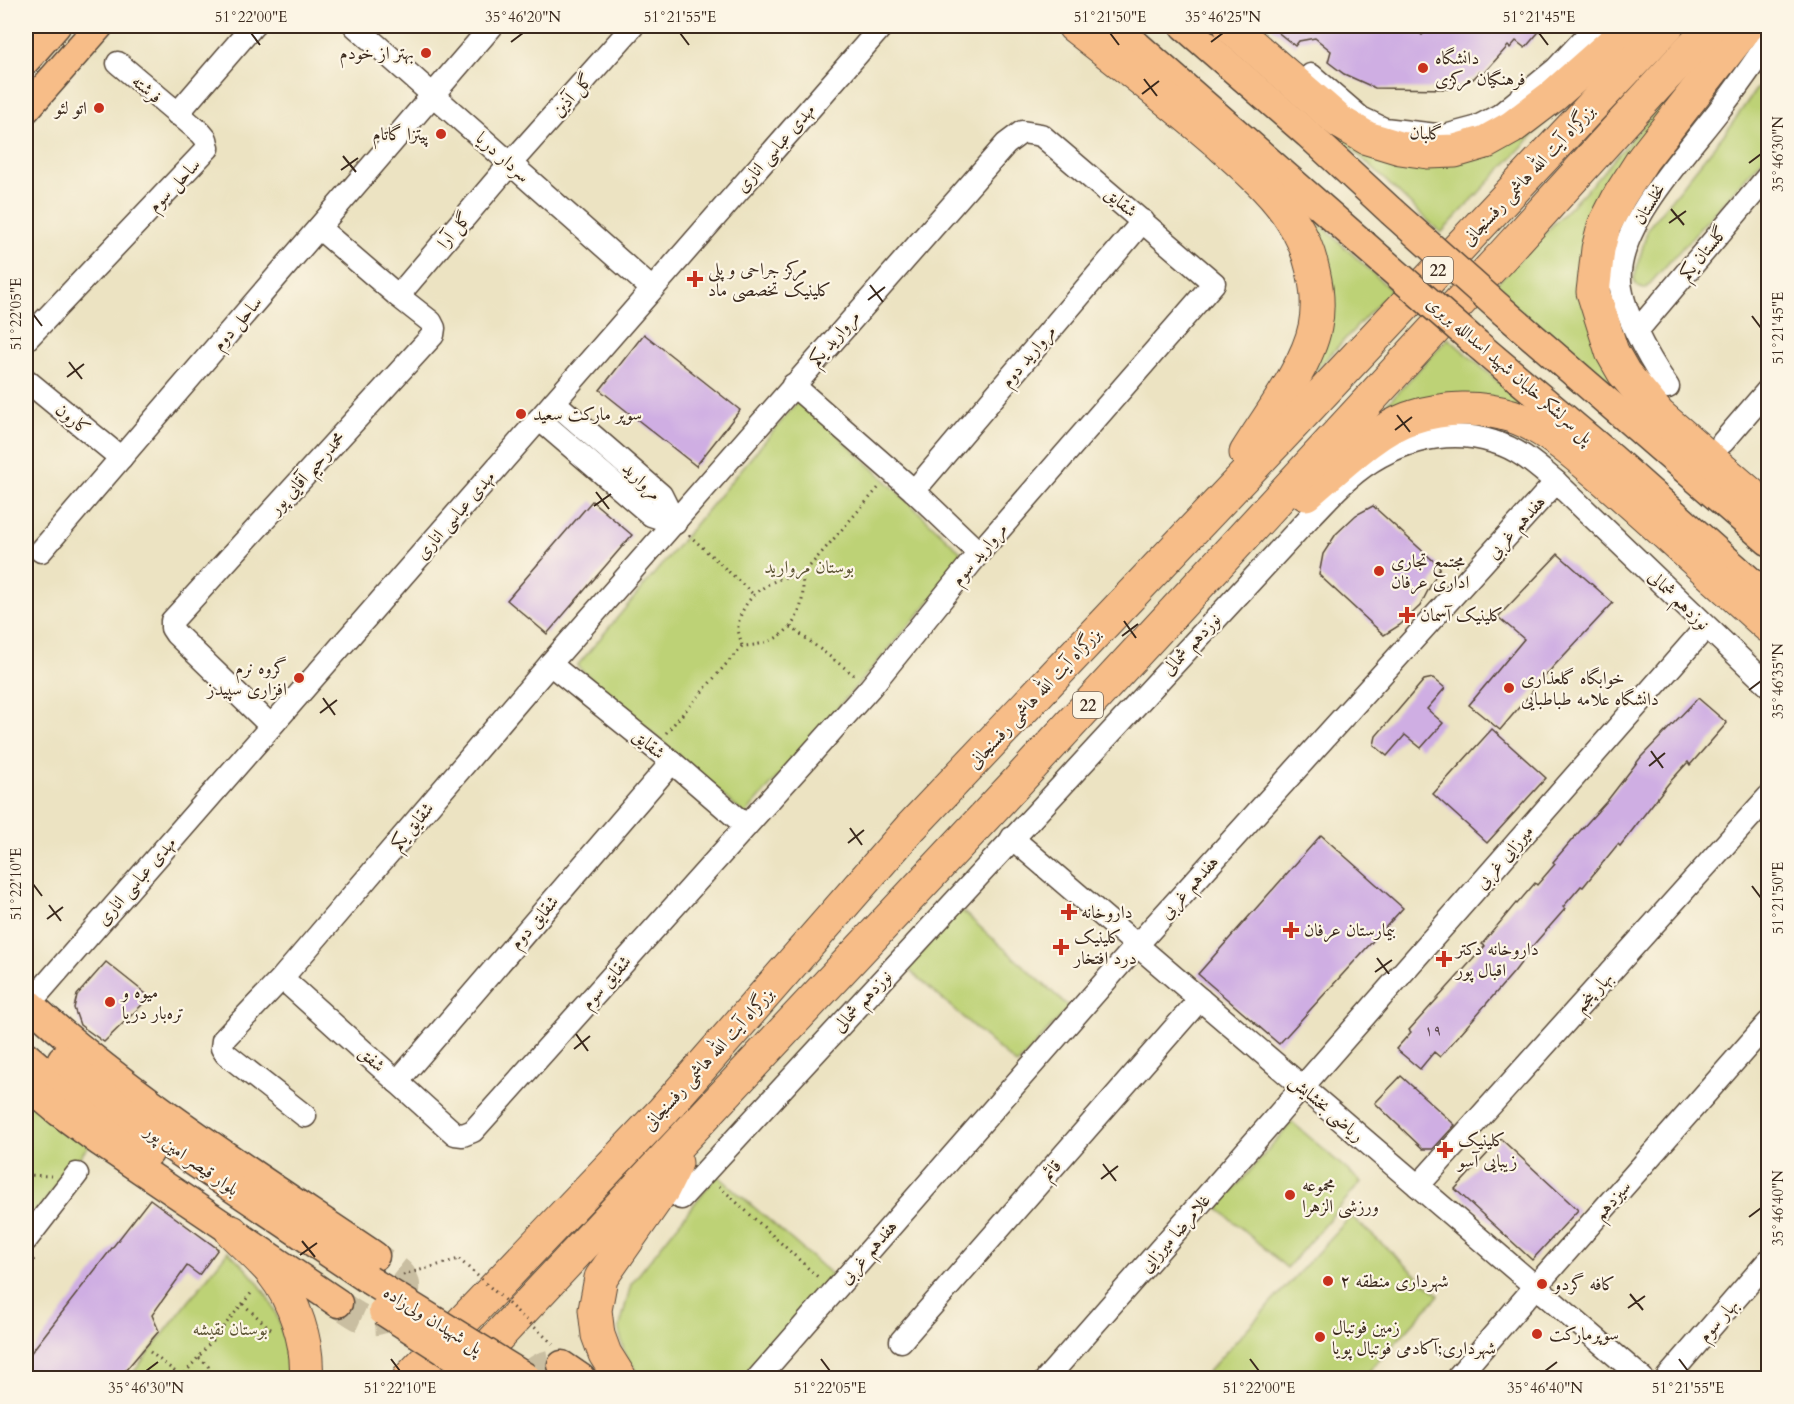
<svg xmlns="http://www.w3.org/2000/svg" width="1794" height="1404" font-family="Cardo,Amiri,serif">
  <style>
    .green { fill: #bdd276; stroke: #7c7e4a; stroke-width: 1.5 }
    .building { fill: #cfaee3 }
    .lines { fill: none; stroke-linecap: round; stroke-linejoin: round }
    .major-tunnel { stroke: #c9bea1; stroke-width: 28; stroke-dasharray: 28 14; stroke-linecap: butt }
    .minor-casing { stroke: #564637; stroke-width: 25 }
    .major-casing { stroke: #564637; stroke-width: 31 }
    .highway-casing { stroke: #564637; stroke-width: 35 }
    .path { stroke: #564637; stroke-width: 3; stroke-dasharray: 1.5 4.5; stroke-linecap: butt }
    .minor { stroke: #fff; stroke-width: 22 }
    .major { stroke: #f7bd88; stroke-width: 28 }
    .highway { stroke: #f7bd88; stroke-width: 33 }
    .major-bridge-casing { stroke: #564637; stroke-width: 31; stroke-linecap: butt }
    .path-bridge { stroke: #564637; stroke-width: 3; stroke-dasharray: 1.5 4.5; stroke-linecap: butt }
    .major-bridge { stroke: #f7bd88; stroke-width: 28 }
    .ticks { fill: none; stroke: #3b2a1e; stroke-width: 2 }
    .poi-dot { fill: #c8321e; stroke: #fcf5e5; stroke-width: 2 }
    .labels { text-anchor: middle; stroke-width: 4.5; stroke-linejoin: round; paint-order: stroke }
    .number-label { font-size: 15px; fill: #604b4f }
    .shield { fill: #fcf5e5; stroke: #75675a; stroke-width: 1.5 }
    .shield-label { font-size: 16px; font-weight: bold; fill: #3b2a1e }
    .poi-label { font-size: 18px; fill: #3b2a1e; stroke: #fcf5e5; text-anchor: start }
    .street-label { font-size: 18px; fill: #3b2a1e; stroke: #fcf5e5 }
    .park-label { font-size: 18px; fill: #5c5434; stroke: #fcf5e5 }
    .neatline { fill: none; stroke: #3b2a1e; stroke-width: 2 }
    .ticks-label { font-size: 15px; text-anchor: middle; fill: #3b2a1e }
  </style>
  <rect width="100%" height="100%" fill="#fcf5e5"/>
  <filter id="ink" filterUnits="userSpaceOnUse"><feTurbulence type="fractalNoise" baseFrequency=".0167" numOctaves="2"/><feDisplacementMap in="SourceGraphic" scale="12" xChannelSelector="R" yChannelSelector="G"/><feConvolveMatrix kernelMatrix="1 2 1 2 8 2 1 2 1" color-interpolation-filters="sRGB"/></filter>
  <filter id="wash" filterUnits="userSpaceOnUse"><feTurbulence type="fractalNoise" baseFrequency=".008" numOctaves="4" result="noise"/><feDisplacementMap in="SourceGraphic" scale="24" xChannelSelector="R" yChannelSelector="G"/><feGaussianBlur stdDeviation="1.35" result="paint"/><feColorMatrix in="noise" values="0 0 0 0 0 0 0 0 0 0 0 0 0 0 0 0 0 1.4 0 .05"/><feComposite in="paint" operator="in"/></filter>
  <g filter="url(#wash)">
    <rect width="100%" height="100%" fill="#ece3c2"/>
    <!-- green -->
    <g class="green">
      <polygon points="1729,26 1591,228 1636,413 1493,287 1596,180"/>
      <polygon points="1614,49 1441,233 1328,126 1412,157"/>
      <path d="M1757,88L1768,98V153L1645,289C1638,288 1636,286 1634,279L1648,228L1729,128Z"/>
      <polygon points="1259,167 1391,290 1270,419 1323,321"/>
      <polygon points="1448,338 1547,424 1506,406 1325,471"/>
      <polygon points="800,399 967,558 745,815 577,666"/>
      <polygon points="960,909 1069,1007 1017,1065 907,968"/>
      <polygon points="26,1087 90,1144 26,1225"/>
      <polygon points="1292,1122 1361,1182 1287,1268 1218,1208"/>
      <polygon points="717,1175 832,1275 742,1378 641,1378 624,1352 619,1330 631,1284"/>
      <polygon points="1351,1216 1439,1295 1363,1378 1202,1378"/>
      <path d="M228,1251C271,1291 286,1319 288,1378H129Z"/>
    </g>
    <g id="blocks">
      <!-- building -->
      <g class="building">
        <polygon points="1270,26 1411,26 1422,35 1431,26 1486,26 1494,34 1501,27 1499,26 1544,26 1525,48 1516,41 1510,48 1508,46 1483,74 1480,72 1473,79 1471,78 1452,89 1375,88 1344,74 1328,62 1331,51 1315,38 1299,41 1295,46"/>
        <polygon points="644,334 740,410 696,466 600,390"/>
        <polygon points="592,501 632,535 547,634 507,600"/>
        <polygon points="1373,506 1440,567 1420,606 1400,625 1384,635 1319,575 1323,554 1336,534 1356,515"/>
        <polygon points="1558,554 1613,603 1553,667 1500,730 1469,705 1524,639 1498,617"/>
        <polygon points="1433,678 1445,688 1427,709 1443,723 1421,748 1405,735 1387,756 1374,745 1376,736 1424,680"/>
        <polygon points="1698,698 1727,723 1690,765 1688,762 1668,784 1620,846 1618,844 1583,887 1581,886 1563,907 1565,909 1529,950 1530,951 1514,972 1440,1057 1434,1052 1420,1069 1396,1049 1411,1032 1409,1030 1485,946 1482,944 1516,903 1517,904 1535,883 1537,885 1555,864 1553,862 1571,841 1607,801 1641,757"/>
        <polygon points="1492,729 1546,778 1487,843 1433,794"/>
        <polygon points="1321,835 1403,908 1279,1044 1198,974"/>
        <polygon points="106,962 150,997 104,1042 80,1025 74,1008 77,995"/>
        <polygon points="1401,1076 1455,1125 1433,1149 1423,1149 1375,1103"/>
        <polygon points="1501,1139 1578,1210 1532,1260 1455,1189"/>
        <polygon points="150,1199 218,1249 199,1275 187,1266 152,1315 159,1331 119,1378 62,1378 54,1372 49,1378 26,1378 26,1359"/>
      </g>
    </g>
  </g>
  <g filter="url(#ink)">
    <use href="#blocks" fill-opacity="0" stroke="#564637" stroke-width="1.5"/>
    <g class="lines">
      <!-- major-tunnel -->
      <g class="major-tunnel">
        <path d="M338,1303C348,1310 359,1319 371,1321C392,1324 416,1294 402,1275C396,1268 382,1261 375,1256"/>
        <path d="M525,1378C537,1369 547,1360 562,1365"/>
      </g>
      <!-- minor casing -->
      <g class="minor-casing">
        <g id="minor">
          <polyline points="355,26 652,289"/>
          <polyline points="1311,75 1361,118 1384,129 1445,136 1475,128 1500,115 1556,69 1596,26"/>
          <polyline points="177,114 253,26"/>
          <polyline points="398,296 510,164 633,26"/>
          <polyline points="1637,331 1768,176"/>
          <polyline points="26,340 208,148 206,139 201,133 118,63"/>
          <polyline points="26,380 121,458"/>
          <polyline points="793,385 914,491 979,553"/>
          <path d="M1668,387C1649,359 1617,305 1620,271C1625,217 1688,151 1720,109C1737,88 1752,65 1768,43"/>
          <polyline points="554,402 661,495 675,523"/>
          <polyline points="539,419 651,515 675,523"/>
          <polyline points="1723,442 1768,390"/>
          <polyline points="914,491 1143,221"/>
          <polyline points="41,551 492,26"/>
          <polyline points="550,664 672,762 746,826"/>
          <polyline points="271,726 176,634 172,628 172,621 433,335 434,328 431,322 398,296 319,228"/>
          <polyline points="1012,838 1642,1378"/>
          <polyline points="282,978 455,1134 463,1135 473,1131 870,688 979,553 1214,283 1041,135 1022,132 1006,144 550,664 282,978 223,1040 222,1048 226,1054 305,1116"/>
          <polyline points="29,1004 882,26"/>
          <polyline points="397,1082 672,762"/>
          <polyline points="1418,1186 1768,797"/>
          <path d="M681,1198L1309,518C1322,505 1334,491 1348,479C1387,444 1443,426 1494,442C1519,449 1537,466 1556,482L1768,685"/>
          <polyline points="26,1240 77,1174"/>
          <polyline points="901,1341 1200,999"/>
          <polyline points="758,1378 1137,945 1556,482"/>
          <polyline points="1047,1378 1706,627"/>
          <polyline points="1457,1378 1535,1287 1768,1023"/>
          <polyline points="1667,1378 1768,1261"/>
        </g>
      </g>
      <!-- major casing -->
      <g class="major-casing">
        <g id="major">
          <polyline points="1115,26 1363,244"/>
          <polyline points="1184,26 1308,134 1391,211"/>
          <polyline points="26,60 56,26"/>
          <polyline points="26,109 99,26"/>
          <polyline points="1504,312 1768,541"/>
          <polyline points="1477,344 1612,458 1768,597"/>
          <path d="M26,1001C132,1098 255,1175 375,1256"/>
          <polyline points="26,1056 100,1118 149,1153"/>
          <polyline points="62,1059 157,1137 369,1280"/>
          <polyline points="26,1084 59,1112 100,1142 338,1303"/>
          <polyline points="562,1365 581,1378"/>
        </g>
      </g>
      <!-- highway casing -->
      <g class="highway-casing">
        <g id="highway">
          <path d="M1074,26C1124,65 1174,104 1222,146C1247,169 1275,192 1293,222C1311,250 1322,293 1315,327C1307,367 1268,417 1246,453"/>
          <polyline points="1230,26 1340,122 1367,138 1400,148 1428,152 1455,151 1486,142 1511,128 1553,96 1632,26"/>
          <polyline points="1747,26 1643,159 1620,195 1604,226 1598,249 1593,292 1612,352 1624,373 1659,415 1768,509"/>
          <path d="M1306,494C1335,470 1376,428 1413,417C1444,407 1480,406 1512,416C1551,429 1588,466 1619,492C1669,536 1719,582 1768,626"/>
          <path d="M232,1232C245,1245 260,1258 272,1272C294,1299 309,1344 306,1378"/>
          <polyline points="409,1378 663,1111 911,827 1300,417 1667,26"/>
          <polyline points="459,1378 1018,781 1503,255 1711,26"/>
          <polyline points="620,1378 605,1354 598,1335 595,1310 601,1278 663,1189 676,1163"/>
        </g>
      </g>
      <!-- path -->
      <g class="path">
        <polyline points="689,535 754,595"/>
        <polyline points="802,575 880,486"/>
        <polyline points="791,627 854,675"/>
        <path d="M666,733L742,646C785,645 808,618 802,575C774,575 741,596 738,627C738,633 741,640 742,646"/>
        <polyline points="26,1175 51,1176"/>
        <polyline points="719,1186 820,1279"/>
        <polyline points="26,1270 34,1259"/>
        <polyline points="403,1275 459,1259"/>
        <polyline points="243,1304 273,1331"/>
        <polyline points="150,1352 182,1377"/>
        <polyline points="199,1358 208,1366 212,1378"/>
        <polyline points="181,1378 253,1291"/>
      </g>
      <!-- minor -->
      <use href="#minor" class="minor"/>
      <!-- major -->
      <use href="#major" class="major"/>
      <!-- highway -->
      <use href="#highway" class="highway"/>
      <!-- major-bridge casing -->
      <g class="major-bridge-casing">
        <g id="major-bridge">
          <polyline points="1391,211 1504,312"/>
          <polyline points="1363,244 1477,344"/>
          <polyline points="369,1280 527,1378"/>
          <polyline points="383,1311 487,1378"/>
        </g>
      </g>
      <!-- path-bridge -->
      <polyline class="path-bridge" points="459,1259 553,1344"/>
      <!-- major-bridge -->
      <use href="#major-bridge" class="major-bridge"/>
    </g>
  </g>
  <!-- ticks -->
  <path class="ticks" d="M251,33L260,45M680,33L689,45M1110,33L1119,45M1539,33L1548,45M511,42L523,33M1211,42L1223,33M1144,79L1157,96M1142,94L1159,81M343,156L356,172M1749,163L1761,154M341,170L358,158M1671,209L1684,225M1669,223L1686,211M870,285L883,302M868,300L885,287M33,314L42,326M1752,316L1761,328M69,362L82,379M67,377L84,364M1397,415L1410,432M1395,430L1412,417M596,492L609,509M594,506L611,494M1124,621L1136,638M1122,636L1138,624M1749,690L1761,681M323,698L335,715M320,713L337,700M1651,751L1663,768M1649,766L1665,753M850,828L862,845M848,843L864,830M33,884L42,896M1752,886L1761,898M49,905L61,921M47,919L63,907M1377,958L1389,974M1375,972L1392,960M576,1034L588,1051M574,1049L590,1036M1103,1164L1116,1181M1101,1179L1118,1166M1749,1217L1761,1208M302,1241L315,1257M300,1255L317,1243M1630,1294L1643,1310M1628,1308L1645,1296M391,1359L400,1371M821,1359L830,1371M1250,1359L1259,1371M1679,1359L1688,1371M146,1371L158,1362M1545,1371L1557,1362"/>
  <!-- markers -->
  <g class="poi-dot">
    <circle cx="426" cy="53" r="6"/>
    <circle cx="1423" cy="68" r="6"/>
    <circle cx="99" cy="108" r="6"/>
    <circle cx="441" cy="134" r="6"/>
    <path d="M692 270h6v6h6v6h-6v6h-6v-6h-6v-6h6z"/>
    <circle cx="521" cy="414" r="6"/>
    <circle cx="1379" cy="571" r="6"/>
    <path d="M1404 606h6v6h6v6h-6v6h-6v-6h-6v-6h6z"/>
    <circle cx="299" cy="678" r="6"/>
    <circle cx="1509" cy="688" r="6"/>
    <path d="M1066 903h6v6h6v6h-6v6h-6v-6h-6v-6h6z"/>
    <path d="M1288 921h6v6h6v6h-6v6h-6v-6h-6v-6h6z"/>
    <path d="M1058 938h6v6h6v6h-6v6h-6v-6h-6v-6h6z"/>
    <path d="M1441 950h6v6h6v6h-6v6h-6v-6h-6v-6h6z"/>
    <circle cx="110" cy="1002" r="6"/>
    <path d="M1442 1141h6v6h6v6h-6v6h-6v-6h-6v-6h6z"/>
    <circle cx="1290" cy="1195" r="6"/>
    <circle cx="1328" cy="1281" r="6"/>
    <circle cx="1542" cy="1284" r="6"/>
    <circle cx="1537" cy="1334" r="6"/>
    <circle cx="1320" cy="1337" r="6"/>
  </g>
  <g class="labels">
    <!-- number labels -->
    <g class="number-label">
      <text x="1433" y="1035">۱۹</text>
    </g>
    <!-- shield labels -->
    <g class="shield">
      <rect x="1423" y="257" width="30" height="26" rx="4.5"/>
      <rect x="1073" y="692" width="30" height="26" rx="4.5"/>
    </g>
    <g class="shield-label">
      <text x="1438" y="276">22</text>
      <text x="1088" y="711">22</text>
    </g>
    <!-- poi labels -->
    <g class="poi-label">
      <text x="414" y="59" text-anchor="end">بهتر از خودم</text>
      <text x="1435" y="64">دانشگاه<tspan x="1435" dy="21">فرهنگیان مرکزی</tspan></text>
      <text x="87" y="114" text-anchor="end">اتو لئو</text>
      <text x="429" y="140" text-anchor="end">پیتزا گاتام</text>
      <text x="708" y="275">مرکز جراحی و پلی<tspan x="708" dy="21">کلینیک تخصصی ماد</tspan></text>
      <text x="533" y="420">سوپر مارکت سعید</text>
      <text x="1391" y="567">مجتمع تجاری<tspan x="1391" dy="21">اداری عرفان</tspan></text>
      <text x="1420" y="621">کلینیک آسمان</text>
      <text x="287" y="674" text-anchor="end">گروه نرم<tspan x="287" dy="21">افزاری سپیدز</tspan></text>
      <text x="1521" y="684">خوابگاه گلعذاری<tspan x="1521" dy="21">دانشگاه علامه طباطبایی</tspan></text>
      <text x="1081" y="918">داروخانه</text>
      <text x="1304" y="936">بیمارستان عرفان</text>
      <text x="1074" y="943">کلینیک<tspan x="1074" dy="21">درد افتخار</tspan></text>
      <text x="1456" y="955">داروخانه دکتر<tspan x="1456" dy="21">اقبال پور</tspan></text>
      <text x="122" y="998">میوه و<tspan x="122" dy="21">تره‌بار دریا</tspan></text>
      <text x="1458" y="1146">کلینیک<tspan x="1458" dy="21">زیبایی آسو</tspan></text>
      <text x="1302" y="1191">مجموعه<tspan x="1302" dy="21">ورزشی الزهرا</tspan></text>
      <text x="1340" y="1287">شهرداری منطقه ۲</text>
      <text x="1554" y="1290">کافه گردو</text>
      <text x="1332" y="1333">زمین فوتبال<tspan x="1332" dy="21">شهرداری;آکادمی فوتبال پویا</tspan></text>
      <text x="1549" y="1340">سوپرمارکت</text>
    </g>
    <!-- street labels -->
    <g class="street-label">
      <text transform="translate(147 89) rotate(41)" y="6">فرشته</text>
      <text transform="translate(572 95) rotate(-48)" y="6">گل آذین</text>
      <text transform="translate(1426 133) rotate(3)" y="6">گلبان</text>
      <text transform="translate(775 148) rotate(-49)" y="6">مهدی عباسی اناری</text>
      <text transform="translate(503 157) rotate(42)" y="6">سردار دریا</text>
      <text transform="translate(1528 175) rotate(-47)" y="6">بزرگراه آیت الله هاشمی رفسنجانی</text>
      <text transform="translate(174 185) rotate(-46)" y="6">ساحل سوم</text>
      <text transform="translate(1121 202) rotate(40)" y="6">شقایق</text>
      <text transform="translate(1649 204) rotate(-58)" y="6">نخلستان</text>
      <text transform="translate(454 230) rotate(-50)" y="6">گل آرا</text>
      <text transform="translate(1703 253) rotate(-50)" y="6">گلستان یکم</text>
      <text transform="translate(237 323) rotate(-49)" y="6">ساحل دوم</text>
      <text transform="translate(834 338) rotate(-49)" y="6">مروارید یکم</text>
      <text transform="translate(1028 356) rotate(-50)" y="6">مروارید دوم</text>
      <text transform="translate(1510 370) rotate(41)" y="6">پل سرلشکر خلبان شهید اسدالله بربری</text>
      <text transform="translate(73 419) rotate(39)" y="6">کارون</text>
      <text transform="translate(307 473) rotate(-48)" y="6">محمدرحیم آقایی پور</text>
      <text transform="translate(642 481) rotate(44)" y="6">مروارید</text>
      <text transform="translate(455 515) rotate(-49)" y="6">مهدی عباسی اناری</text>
      <text transform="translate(1516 527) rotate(-48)" y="6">هفدهم غربی</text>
      <text transform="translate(979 554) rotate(-50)" y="6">مروارید سوم</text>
      <text transform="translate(1679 600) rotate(44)" y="6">نوزدهم شمالی</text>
      <text transform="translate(1191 644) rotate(-47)" y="6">نوزدهم شمالی</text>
      <text transform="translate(1034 698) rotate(-47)" y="6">بزرگراه آیت الله هاشمی رفسنجانی</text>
      <text transform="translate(649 744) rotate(39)" y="6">شقایق</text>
      <text transform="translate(412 826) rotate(-50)" y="6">شقایق یکم</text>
      <text transform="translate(1504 857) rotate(-49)" y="6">میرزایی غربی</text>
      <text transform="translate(136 881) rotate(-49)" y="6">مهدی عباسی اناری</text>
      <text transform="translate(1189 887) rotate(-48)" y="6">هفدهم غربی</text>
      <text transform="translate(534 922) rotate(-49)" y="6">شقایق دوم</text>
      <text transform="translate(606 982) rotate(-48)" y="6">شقایق سوم</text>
      <text transform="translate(1593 992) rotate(-48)" y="6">بهار پنجم</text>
      <text transform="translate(862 1001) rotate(-47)" y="6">نوزدهم شمالی</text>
      <text transform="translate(372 1059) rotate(42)" y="6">شفق</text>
      <text transform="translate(708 1059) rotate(-48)" y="6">بزرگراه آیت الله هاشمی رفسنجانی</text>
      <text transform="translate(1327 1108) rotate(41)" y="6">ریاضی بخشایش</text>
      <text transform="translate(192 1160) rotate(35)" y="6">بلوار قیصر امین پور</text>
      <text transform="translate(1051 1170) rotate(-49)" y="6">قائم</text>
      <text transform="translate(1612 1200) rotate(-48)" y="6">سیزدهم</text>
      <text transform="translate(1175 1233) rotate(-49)" y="6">غلامرضا میرزایی</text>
      <text transform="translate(868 1252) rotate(-49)" y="6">هفدهم غربی</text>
      <text transform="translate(433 1320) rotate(32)" y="6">پل شهیدان ولی‌زاده</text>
      <text transform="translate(1718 1320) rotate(-49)" y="6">بهار سوم</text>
    </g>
    <!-- park labels -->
    <g class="park-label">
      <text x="809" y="573">بوستان مروارید</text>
      <text x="230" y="1335">بوستان نقیشه</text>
    </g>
  </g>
  <!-- margin -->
  <rect width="1794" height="1404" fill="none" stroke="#fcf5e5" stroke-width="66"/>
  <rect x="33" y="33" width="1728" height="1338" class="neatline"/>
  <g class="ticks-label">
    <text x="251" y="22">51°22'00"E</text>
    <text x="523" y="22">35°46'20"N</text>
    <text x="680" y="22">51°21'55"E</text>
    <text x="1110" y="22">51°21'50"E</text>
    <text x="1223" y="22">35°46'25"N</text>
    <text x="1539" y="22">51°21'45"E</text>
    <text transform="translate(1778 154) rotate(-90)" y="5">35°46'30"N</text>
    <text transform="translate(16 314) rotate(-90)" y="5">51°22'05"E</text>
    <text transform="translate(1778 328) rotate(-90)" y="5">51°21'45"E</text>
    <text transform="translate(1778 681) rotate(-90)" y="5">35°46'35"N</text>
    <text transform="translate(16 884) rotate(-90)" y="5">51°22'10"E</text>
    <text transform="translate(1778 898) rotate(-90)" y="5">51°21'50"E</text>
    <text transform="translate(1778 1208) rotate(-90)" y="5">35°46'40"N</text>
    <text x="146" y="1393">35°46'30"N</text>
    <text x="400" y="1393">51°22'10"E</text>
    <text x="830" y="1393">51°22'05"E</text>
    <text x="1259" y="1393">51°22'00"E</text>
    <text x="1545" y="1393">35°46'40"N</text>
    <text x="1688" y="1393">51°21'55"E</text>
  </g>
</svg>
